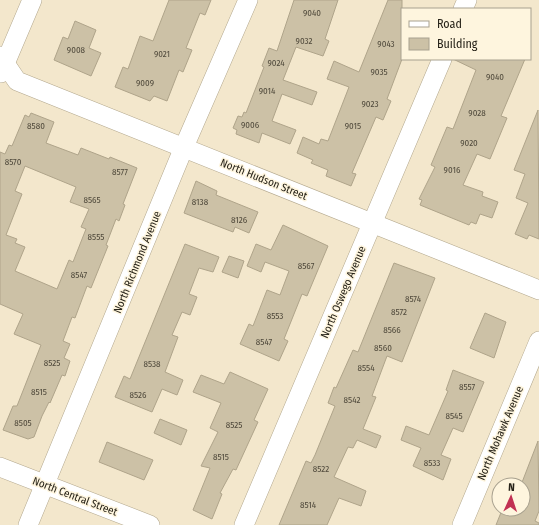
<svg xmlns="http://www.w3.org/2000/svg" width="539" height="525" font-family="'Fira Sans Condensed',sans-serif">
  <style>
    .building { fill: #ccc1a6; stroke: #afa48a; fill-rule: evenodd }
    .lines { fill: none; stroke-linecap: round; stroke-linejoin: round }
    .minor-casing { stroke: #b3a88e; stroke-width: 20 }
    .minor { stroke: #fff; stroke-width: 19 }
    .labels { text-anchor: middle; stroke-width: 3; stroke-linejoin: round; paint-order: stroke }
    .number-label { font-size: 9px; fill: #504a3c }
    .street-label { font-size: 11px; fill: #272319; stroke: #fef5de }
  </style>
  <rect width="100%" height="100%" fill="#f3e7cc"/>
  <!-- building -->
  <g class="building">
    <polygon points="169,0 211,0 205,15 200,13 186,48 192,50 183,72 179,70 167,101 154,96 150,101 115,87 123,67 128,69 140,36 153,41"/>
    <polygon points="294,0 338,0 325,39 329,41 323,56 296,47 283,80 317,92 312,105 282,94 272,121 296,130 290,144 262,133 259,143 236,134 237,130 233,128 238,116 242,117 244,112 246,113 264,67 262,66 269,48 277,51"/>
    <polygon points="388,0 402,0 402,59 387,99 391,101 383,120 376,117 352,173 356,174 351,186 326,176 328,170 311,163 313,160 297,153 303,137 319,144 321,139 328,141 349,87 327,79 334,61 359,72"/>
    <polygon points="75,21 96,30 89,48 101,53 91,76 54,60 63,37 68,39"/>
    <polygon points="453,59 525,59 501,116 507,118 490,159 477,154 463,185 483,192 482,196 498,202 492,218 480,214 476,224 471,222 469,225 420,205 422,200 419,199 435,167 431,165 447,127 453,129 476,70"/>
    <polygon points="538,110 539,239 529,235 527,239 515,234 528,203 516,198 525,174 514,170"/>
    <path d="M31,113L54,122L46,143L78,155L81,148L109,159L110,157L137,168L123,204L125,205L119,221L116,219L106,245L108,246L91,288L87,286L75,318L72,317L63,341L70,344L64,358L70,361L65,376L62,375L50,403L49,402L42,416L34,437L28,439L3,430L13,406H17L41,345L14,334L23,314L0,304V152L5,154L9,145L12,146L25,115L29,117ZM25,166L76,187L70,202L89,209L81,227L86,229L73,262L69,260L57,289L15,271L25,247L15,243L17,239L6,235L22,194L15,191Z"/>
    <polygon points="196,181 217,191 216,195 258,212 249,233 235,227 233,232 184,213"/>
    <polygon points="283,225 328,246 307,296 302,294 284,339 288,341 279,361 240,344 249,324 253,326 267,290 280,295 289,271 265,262 261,272 247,266 256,244 271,250"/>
    <polygon points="185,244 219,257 213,272 199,268 189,294 197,297 190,315 182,312 172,335 178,337 165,372 183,380 177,395 162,389 152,412 115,397 124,376 130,379"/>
    <polygon points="229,256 244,261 238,278 222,272"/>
    <polygon points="394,263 435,278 402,362 387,356 372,396 376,397 363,429 381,436 376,448 357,440 353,448 348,447 334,477 366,491 361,506 339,498 327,525 279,525 306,461 311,463 315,455 335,406 328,403 334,387 336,388 353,350 358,352"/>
    <polygon points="485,313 506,322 494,358 470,348"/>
    <polygon points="453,370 484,382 463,432 453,428 441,455 451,459 443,480 413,466 421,448 401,440 406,426 429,435 448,391 446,390"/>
    <polygon points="230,372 268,389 254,420 258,422 236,470 233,469 220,493 222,494 212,519 193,510 210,468 201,466 218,432 210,428 221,403 193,392 201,375 224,384"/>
    <polygon points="160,419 187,430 181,445 154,433"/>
    <polygon points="538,441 539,511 535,521 539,523 539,525 496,525 502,510 507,512 511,509 523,509 523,485 521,485"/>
    <polygon points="107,442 153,460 144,480 99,462"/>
  </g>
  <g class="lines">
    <!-- minor casing -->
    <g class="minor-casing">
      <g id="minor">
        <polyline points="463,9 467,0"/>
        <polyline points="0,56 17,81 539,290"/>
        <polyline points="1,73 32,0"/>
        <polyline points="0,467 150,525"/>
        <polyline points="28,525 184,147 248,0"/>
        <polyline points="244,525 442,59"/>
        <polyline points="462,525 539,341"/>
      </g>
    </g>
    <!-- minor -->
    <use href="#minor" class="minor"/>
  </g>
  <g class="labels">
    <!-- number labels -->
    <g class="number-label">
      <text x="312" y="16">9040</text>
      <text x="304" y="44">9032</text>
      <text x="386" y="47">9043</text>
      <text x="76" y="53">9008</text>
      <text x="162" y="57">9021</text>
      <text x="276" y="66">9024</text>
      <text x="379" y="75">9035</text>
      <text x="495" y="80">9040</text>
      <text x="145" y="86">9009</text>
      <text x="267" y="94">9014</text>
      <text x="370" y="107">9023</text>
      <text x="477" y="116">9028</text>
      <text x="250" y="128">9006</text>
      <text x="36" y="129">8580</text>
      <text x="353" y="129">9015</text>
      <text x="469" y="146">9020</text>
      <text x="13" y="165">8570</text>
      <text x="452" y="173">9016</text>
      <text x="120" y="175">8577</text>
      <text x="92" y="203">8565</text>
      <text x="200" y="205">8138</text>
      <text x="239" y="223">8126</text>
      <text x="96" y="240">8555</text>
      <text x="306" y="269">8567</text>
      <text x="79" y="278">8547</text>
      <text x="413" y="302">8574</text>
      <text x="399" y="315">8572</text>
      <text x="275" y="319">8553</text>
      <text x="392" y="333">8566</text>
      <text x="264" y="345">8547</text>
      <text x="383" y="351">8560</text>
      <text x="52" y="366">8525</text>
      <text x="152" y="367">8538</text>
      <text x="366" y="371">8554</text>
      <text x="467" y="390">8557</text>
      <text x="39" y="395">8515</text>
      <text x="138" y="398">8526</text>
      <text x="352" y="403">8542</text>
      <text x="454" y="419">8545</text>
      <text x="23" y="426">8505</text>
      <text x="234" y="428">8525</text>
      <text x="221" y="460">8515</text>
      <text x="432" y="466">8533</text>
      <text x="321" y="472">8522</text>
      <text x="308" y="508">8514</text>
    </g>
    <!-- street labels -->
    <g class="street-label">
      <text transform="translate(264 179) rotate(22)" y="4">North Hudson Street</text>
      <text transform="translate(137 262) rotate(-68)" y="4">North Richmond Avenue</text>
      <text transform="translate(343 292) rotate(-67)" y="4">North Oswego Avenue</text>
      <text transform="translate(500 433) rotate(-67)" y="4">North Mohawk Avenue</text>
      <text transform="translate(75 496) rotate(21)" y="4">North Central Street</text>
    </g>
  </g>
  <!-- legend -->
  <rect x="401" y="8" width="130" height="52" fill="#fef5de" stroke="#a8a18f"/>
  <rect x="409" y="21" width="20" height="6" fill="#ffffff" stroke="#a8a18f"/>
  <text x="437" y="28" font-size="12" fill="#272319">Road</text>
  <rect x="409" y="38" width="20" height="12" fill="#ccc1a6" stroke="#a8a18f"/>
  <text x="437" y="48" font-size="12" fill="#272319">Building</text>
  <!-- north arrow -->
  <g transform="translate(511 497) rotate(3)"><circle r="19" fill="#fef5de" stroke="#a8a18f"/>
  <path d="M0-3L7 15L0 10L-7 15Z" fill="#c13153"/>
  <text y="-6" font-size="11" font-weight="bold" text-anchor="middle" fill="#272319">N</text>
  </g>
</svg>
